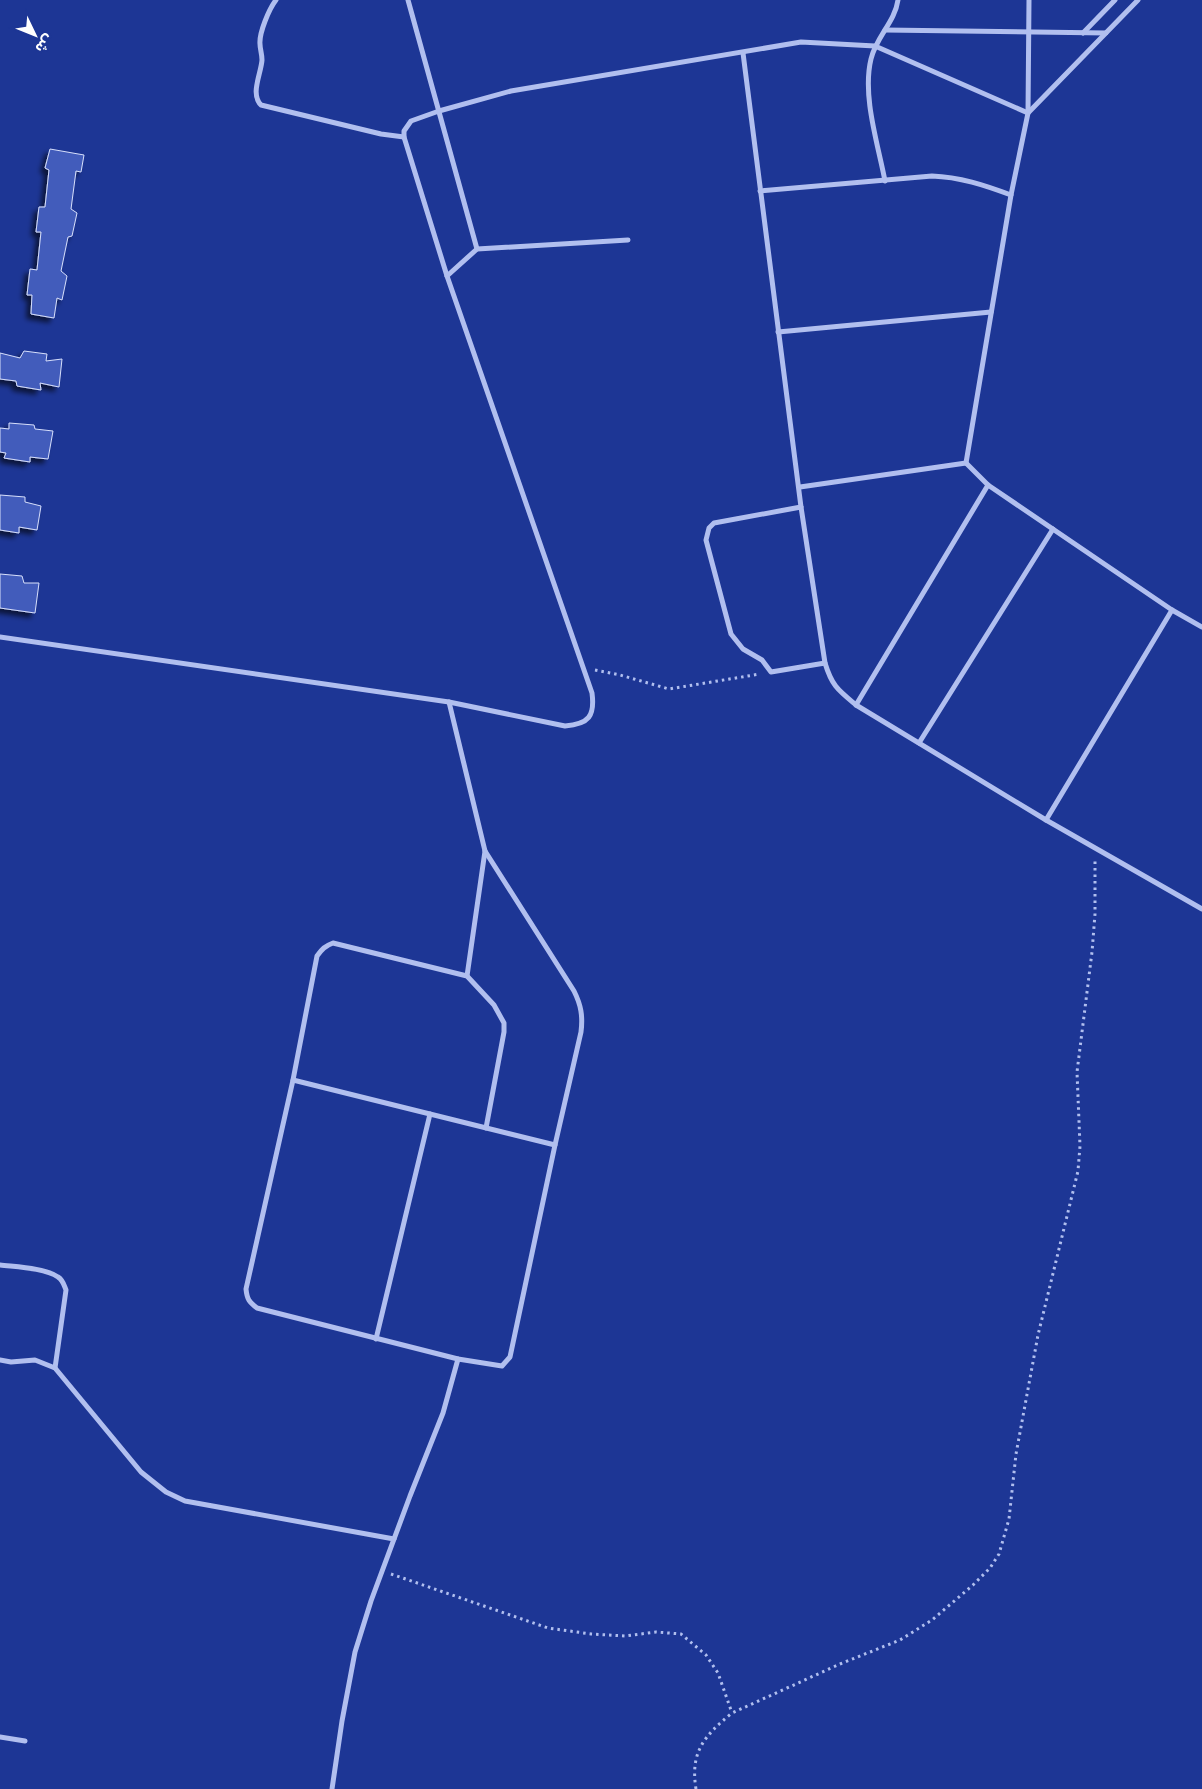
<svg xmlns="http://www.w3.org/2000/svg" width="1202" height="1789" font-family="'Exo 2','Noto Sans Arabic',sans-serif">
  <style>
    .building { fill: #425cbb; stroke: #d7dffb; filter: url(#shadow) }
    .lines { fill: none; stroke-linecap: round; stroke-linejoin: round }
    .path { stroke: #b1bfef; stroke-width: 3; stroke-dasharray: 2.5 4; stroke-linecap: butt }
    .street { stroke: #b1bfef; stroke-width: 5 }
  </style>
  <defs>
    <filter id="shadow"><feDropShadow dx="-4.5" dy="4.5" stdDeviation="2.5" flood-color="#0009"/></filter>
  </defs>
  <rect width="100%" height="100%" fill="#1d3695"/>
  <!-- building -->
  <g class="building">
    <polygon points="50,149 84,155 81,172 76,171 71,209 77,213 72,236 68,237 61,271 67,276 62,300 57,298 54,318 31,314 32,295 27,295 30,269 37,270 41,232 36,232 39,207 45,207 49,170 45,168"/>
    <polygon points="24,351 47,354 46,361 62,359 59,387 40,383 41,390 17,386 16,381 0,379 0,353 20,358"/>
    <polygon points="9,423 34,425 35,429 53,431 48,459 30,457 30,462 4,458 6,453 0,452 0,428 9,429"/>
    <polygon points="0,495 25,497 25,502 41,506 37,530 19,527 19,533 0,530"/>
    <polygon points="0,574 22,576 24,583 39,583 35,613 0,608"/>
  </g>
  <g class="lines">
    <!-- path -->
    <g class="path">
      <polyline points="595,670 620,675 669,689 760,674"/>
      <polyline points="391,1574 548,1628 591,1634 625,1636 656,1632 681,1634 706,1655 718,1673 732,1713"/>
      <path d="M696,1789C690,1752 704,1736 732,1713L840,1664L900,1640L932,1620L973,1585L990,1568L999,1554L1009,1519L1016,1454L1038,1335L1078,1171L1080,1146L1077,1072L1092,952L1095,914V858"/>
    </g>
    <!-- street -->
    <g class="street">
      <path d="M276,0C269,9 259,33 260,44C260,49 262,54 262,60C261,74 250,94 261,105L381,134L404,137"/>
      <polyline points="408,0 477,249"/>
      <polyline points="885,30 1106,33"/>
      <polyline points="1083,33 1115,0"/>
      <path d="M743,53L801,507L825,663C832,686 838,690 856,705L1046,820L1202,909"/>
      <path d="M885,181C878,144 862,96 871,59C876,37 895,22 898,0"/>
      <path d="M760,191L932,176C960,177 984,185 1011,195"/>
      <polyline points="447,276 477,249 628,240"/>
      <polyline points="778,332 991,312"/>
      <polyline points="966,463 1011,195 1028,113 1029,0"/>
      <polyline points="966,463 988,485 1172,610 1202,627"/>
      <polyline points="800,487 966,463"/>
      <polyline points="801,507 714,523 709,528 706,540 731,634 743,649 762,660 771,672 825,663"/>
      <path d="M0,637L449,702L565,726C589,724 595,716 592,693L447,276L404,137V131L411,121L439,111L511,91L801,42L875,46L1028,113L1138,0"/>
      <polyline points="449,702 485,851 467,976"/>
      <polyline points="856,705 988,485"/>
      <polyline points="919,743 1053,529"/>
      <polyline points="1046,820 1172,610"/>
      <path d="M485,851L574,991C581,1005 583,1016 581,1032L555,1145L510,1357L502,1366L458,1359L257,1308C249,1302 247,1299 246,1289L293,1080L317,956C322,949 325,946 333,943L467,976L494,1005L504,1023V1032L486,1128"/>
      <polyline points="293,1080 555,1145"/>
      <path d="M0,1265C16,1267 45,1268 58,1277C63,1280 64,1285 66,1290L55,1368"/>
      <polyline points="376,1339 430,1114"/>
      <polyline points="0,1360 11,1362 35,1360 55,1368 141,1472 166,1492 185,1501 394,1539"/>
      <polyline points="0,1737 25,1741"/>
      <polyline points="332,1789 342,1721 355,1652 371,1601 410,1496 443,1413 458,1359"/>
    </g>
  </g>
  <!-- north arrow -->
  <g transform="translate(35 35) rotate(133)" stroke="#1d3695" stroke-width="4" paint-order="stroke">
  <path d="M0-4L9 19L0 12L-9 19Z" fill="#ffffff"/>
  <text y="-8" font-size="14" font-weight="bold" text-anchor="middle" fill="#ffffff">ش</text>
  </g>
</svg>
